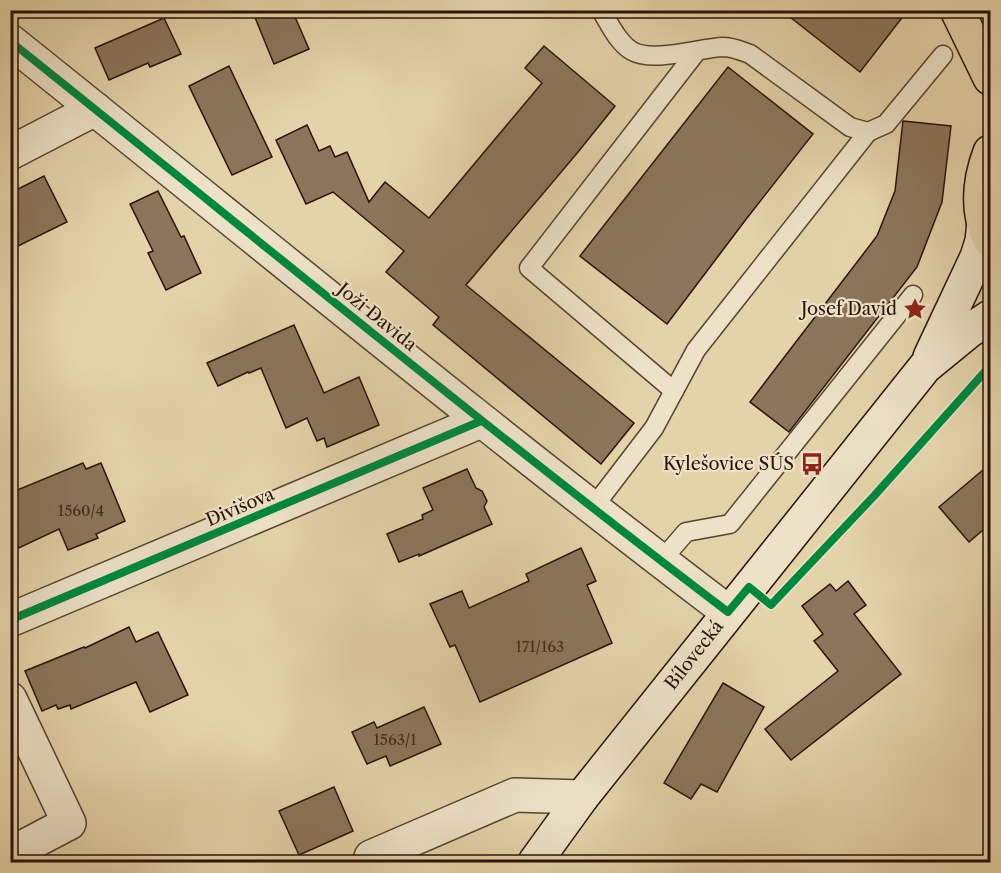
<svg xmlns="http://www.w3.org/2000/svg" width="1001" height="873" font-family="'Libre Caslon Text',serif">
  <style>
    .building { fill: #8b765b; stroke: #2a1207; stroke-width: 1.5 }
    .lines { fill: none; stroke-linecap: round; stroke-linejoin: round }
    .lane-casing { stroke: #584230; stroke-width: 21 }
    .street-casing { stroke: #584230; stroke-width: 36 }
    .secondary-casing { stroke: #2a1207; stroke-width: 36 }
    .primary-casing { stroke: #2a1207; stroke-width: 36 }
    .lane { stroke: #ede2c7; stroke-width: 18 }
    .street { stroke: #ede2c7; stroke-width: 33 }
    .secondary { stroke: #ede2c7; stroke-width: 33 }
    .primary { stroke: #e4d3a9; stroke-width: 33 }
    .cycleway-casing { stroke: #ede2c7; stroke-width: 11 }
    .cycleway { stroke: #00873e; stroke-width: 8 }
    .labels { text-anchor: middle; stroke-width: 4.5; stroke-linejoin: round; paint-order: stroke }
    .number-label { font-size: 15px; fill: #422b1c }
    .poi-label { font-size: 18px; fill: #2a1207; stroke: #ede2c7; text-anchor: end }
    .street-label { font-size: 18px; fill: #2a1207; stroke: #ede2c7 }
  </style>
  <rect width="100%" height="100%" fill="#e4d3a9"/>
  <filter id="stains"><feTurbulence type="fractalNoise" baseFrequency=".00333" numOctaves="4"/><feColorMatrix values="0 0 0 0 .2 0 0 0 0 .09 0 0 0 0 .02 0 0 0 .5 -.17"/></filter>
  <radialGradient id="worn" r=".72"><stop offset=".6" stop-color="#630" stop-opacity="0"/><stop offset="1" stop-color="#630" stop-opacity=".3"/></radialGradient>
  <!-- building -->
  <g class="building">
    <polygon points="252,10 292,10 309,49 274,64"/>
    <polygon points="781,10 908,10 860,72"/>
    <polygon points="164,18 181,54 150,67 148,63 109,80 95,48"/>
    <polygon points="544,46 615,106 578,152 466,285 634,423 601,464 433,325 439,317 386,272 404,251 333,192 306,204 276,140 307,125 319,151 330,146 335,157 347,152 369,202 385,182 429,218 542,83 525,68"/>
    <polygon points="229,66 272,157 232,175 189,86"/>
    <polygon points="728,67 813,134 747,218 667,324 580,256"/>
    <polygon points="903,121 951,126 942,202 917,267 789,432 750,402 877,236 895,191"/>
    <polygon points="44,176 67,222 18,246 10,231 10,193"/>
    <polygon points="158,191 181,237 184,236 201,273 166,290 148,253 153,251 130,204"/>
    <polygon points="294,325 324,393 359,377 379,425 327,447 324,438 317,441 307,418 286,428 261,368 249,373 248,372 218,386 207,363"/>
    <polygon points="83,463 86,469 101,463 125,521 96,534 98,538 68,550 59,529 10,552 10,493"/>
    <polygon points="990,464 990,524 969,542 939,507"/>
    <polygon points="467,469 476,488 482,491 487,501 484,507 492,524 419,556 419,554 399,562 387,534 423,519 422,515 433,510 423,488"/>
    <polygon points="581,548 596,581 587,585 612,643 480,702 455,645 450,647 430,604 462,591 469,608 529,581 526,574"/>
    <polygon points="848,581 866,605 854,614 901,674 791,760 765,729 838,671 814,641 823,634 802,606 830,584 836,591"/>
    <polygon points="129,627 136,642 158,632 188,695 150,712 136,682 71,709 70,705 58,709 56,705 42,711 25,671 84,647 85,648"/>
    <polygon points="723,683 764,707 717,792 701,784 691,799 664,783"/>
    <polygon points="424,707 441,744 390,766 386,756 367,764 352,732 374,722 377,728"/>
    <polygon points="334,787 353,831 299,855 279,811"/>
  </g>
  <g class="lines">
    <!-- lane casing -->
    <g class="lane-casing">
      <g id="lane">
        <path d="M601,10C609,23 618,43 632,51C653,63 699,48 723,47C733,47 741,51 750,54L850,127L868,132L886,124L943,55"/>
        <polyline points="674,391 529,268 697,51"/>
        <polyline points="592,509 654,428 696,350 868,132"/>
        <polyline points="661,561 686,532 730,524 913,295"/>
      </g>
    </g>
    <!-- street casing -->
    <g class="street-casing">
      <g id="street">
        <path d="M10,41C249,232 484,427 728,612"/>
        <polyline points="10,153 95,109"/>
        <polyline points="10,620 481,421"/>
        <polyline points="10,699 69,823 10,854"/>
        <polyline points="371,857 515,795 582,797"/>
      </g>
    </g>
    <!-- secondary casing -->
    <g class="secondary-casing">
      <g id="secondary">
        <polyline points="930,357 977,257 982,241 984,222"/>
        <polyline points="535,862 582,797 925,367 969,331 990,317"/>
      </g>
    </g>
    <!-- primary casing -->
    <g class="primary-casing">
      <g id="primary">
        <polyline points="957,10 990,78"/>
        <path d="M990,152C979,181 976,211 990,240"/>
      </g>
    </g>
    <!-- lane -->
    <use href="#lane" class="lane"/>
    <!-- street -->
    <use href="#street" class="street"/>
    <!-- secondary -->
    <use href="#secondary" class="secondary"/>
    <!-- primary -->
    <use href="#primary" class="primary"/>
    <!-- cycleway casing -->
    <g class="cycleway-casing">
      <g id="cycleway">
        <path d="M10,41C249,232 484,427 728,612L749,587L771,605L874,496L990,366"/>
        <polyline points="10,620 481,421"/>
      </g>
    </g>
    <!-- cycleway -->
    <use href="#cycleway" class="cycleway"/>
  </g>
  <!-- icons -->
  <defs>
    <g id="sight-bare" transform="scale(1.8)"><path d="M0-6L1.8-2.2L6-1.7L2.9 1.2L3.7 5.4L0 3.3L-3.7 5.4L-2.9 1.2L-6-1.7L-1.8-2.2Z" fill="#8f2418" stroke="#ede2c7" stroke-width="2.5" paint-order="stroke"/></g>
    <g id="bus-bare" transform="scale(1.8)"><path d="M-5-6H5V4H4V6H2V4H-2V6H-4V4H-5ZM-3.5-4V0h7V-4ZM-3.5 1.2v1.5H-2V1.2ZM2 1.2v1.5H3.5V1.2Z" fill="#8f2418" stroke="#ede2c7" stroke-width="2.5" paint-order="stroke"/></g>
  </defs>
  <g fill-rule="evenodd">
    <use href="#sight-bare" x="915" y="309"/>
    <use href="#bus-bare" x="812" y="464"/>
  </g>
  <g class="labels">
    <!-- number labels -->
    <g class="number-label">
      <text x="81" y="516">1560/4</text>
      <text x="540" y="652">171/163</text>
      <text x="395" y="745">1563/1</text>
    </g>
    <!-- poi labels -->
    <g class="poi-label">
      <text x="897" y="315">Josef David</text>
      <text x="794" y="470">Kylešovice SÚS</text>
    </g>
    <!-- street labels -->
    <g class="street-label">
      <text transform="translate(377 317) rotate(39)" y="6">Joži Davida</text>
      <text transform="translate(240 507) rotate(-23)" y="6">Divišova</text>
      <text transform="translate(694 655) rotate(-52)" y="6">Bílovecká</text>
    </g>
  </g>
  <!-- margin -->
  <rect width="1001" height="873" fill="none" stroke="#e4d3a9" stroke-width="36"/>
  <rect x="12" y="12" width="977" height="849" fill="none" stroke="#2a1207" stroke-width="3"/>
  <rect x="18" y="18" width="965" height="837" fill="none" stroke="#2a1207" stroke-width="1.5"/>
  <rect width="100%" height="100%" filter="url(#stains)"/>
  <rect width="100%" height="100%" fill="url(#worn)"/>
</svg>
